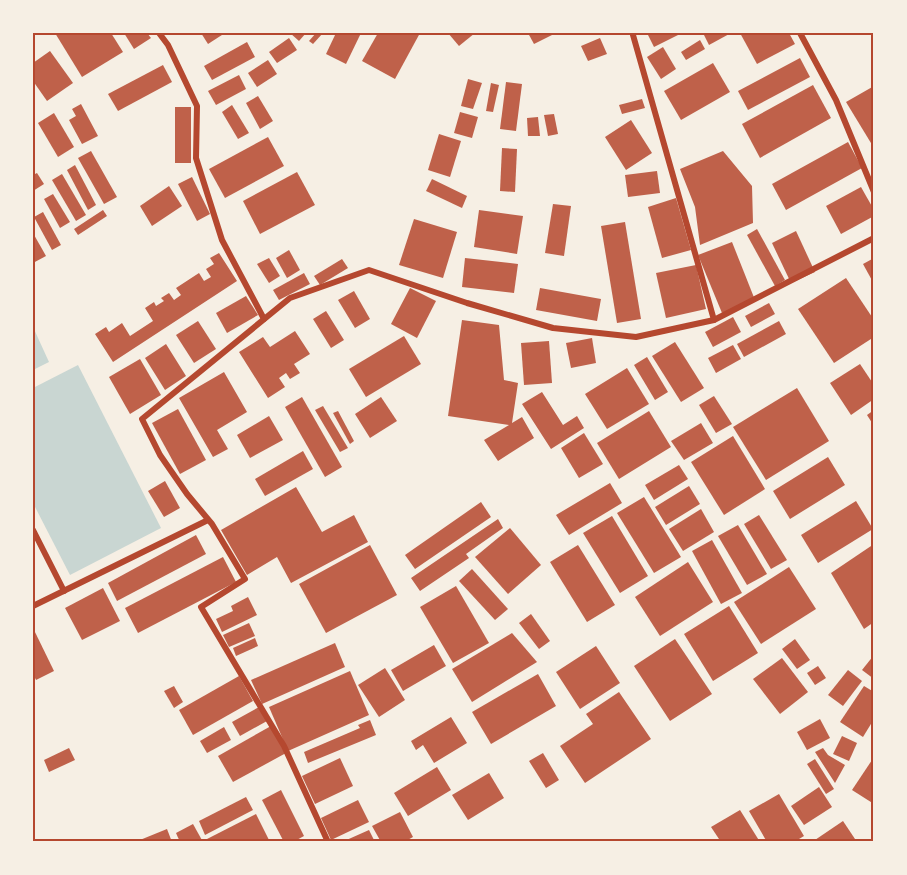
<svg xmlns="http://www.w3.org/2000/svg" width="907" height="875" font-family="'PT Sans',sans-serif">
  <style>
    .water { fill: #c9d6d2 }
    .building { fill: #bf614a }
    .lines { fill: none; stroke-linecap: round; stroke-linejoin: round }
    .minor { stroke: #b5482f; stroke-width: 6 }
    .neatline { fill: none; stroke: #b5482f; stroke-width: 2 }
  </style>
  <rect width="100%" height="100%" fill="#f6efe4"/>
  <!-- water -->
  <g class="water">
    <polygon points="33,327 49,362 33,370"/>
    <polygon points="78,365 161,528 70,575 33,503 33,388"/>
  </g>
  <!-- building -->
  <g class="building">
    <polygon points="55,33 111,33 123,52 82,77"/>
    <polygon points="124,33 147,33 151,38 134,49"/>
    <polygon points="201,33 225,33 208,44"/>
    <polygon points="290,33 306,33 299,41"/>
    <polygon points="316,33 323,33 313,44 309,41"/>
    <polygon points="336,33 361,33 346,64 326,54"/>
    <polygon points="378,33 420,33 395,79 362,61"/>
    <polygon points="448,33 475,33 459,46"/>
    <polygon points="528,33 556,33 534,44"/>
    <polygon points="647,33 682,33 654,47"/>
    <polygon points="703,33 731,33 709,45"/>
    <polygon points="740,33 789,33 795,44 757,64"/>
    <polygon points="289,38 297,50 277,63 269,52"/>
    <polygon points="600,38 607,54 588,61 581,46"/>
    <polygon points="700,40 705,49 686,60 681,52"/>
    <polygon points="247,42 255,57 212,80 204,66"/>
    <polygon points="663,47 676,69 661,79 647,57"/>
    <polygon points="50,51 73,83 47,101 33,81 33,63"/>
    <polygon points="800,58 810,77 748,110 738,91"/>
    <polygon points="268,60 277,74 257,87 248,73"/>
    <polygon points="713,63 730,92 681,120 664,91"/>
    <polygon points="163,65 172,82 118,111 108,94"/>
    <polygon points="239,75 246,89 216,105 208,91"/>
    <polygon points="468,79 482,83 473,109 461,106"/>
    <polygon points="506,82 522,84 516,131 500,129"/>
    <polygon points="491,83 499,85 493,112 486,111"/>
    <polygon points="813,85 831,118 760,158 742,124"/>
    <polygon points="874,86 874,148 846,102"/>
    <polygon points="258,96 273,121 260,129 246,103"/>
    <polygon points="642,99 645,108 622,114 619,105"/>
    <polygon points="81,104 98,136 82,144 69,120 76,116 72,109"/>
    <polygon points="232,105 249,133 238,139 222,112"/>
    <rect x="175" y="107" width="16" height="56"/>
    <polygon points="460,112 478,117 472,138 454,133"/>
    <polygon points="54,113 74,147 58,157 38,123"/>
    <polygon points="554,114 558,134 548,136 544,115"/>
    <polygon points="538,117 540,136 528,136 527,118"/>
    <polygon points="631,120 652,153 626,170 605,137"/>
    <polygon points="439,134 461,141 450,177 428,170"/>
    <polygon points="268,137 284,166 225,198 209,169"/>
    <polygon points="848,142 862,168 786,210 772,184"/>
    <polygon points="502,148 517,149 515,192 500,191"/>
    <polygon points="91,151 117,197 104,204 78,158"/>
    <polygon points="723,151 752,186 753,223 700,245 695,207 680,169"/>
    <polygon points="75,165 96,205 88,210 67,170"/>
    <polygon points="657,171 660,193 628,197 625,175"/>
    <polygon points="297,172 315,205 260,234 243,201"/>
    <polygon points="37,173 44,184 33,191 33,175"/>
    <polygon points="62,174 86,215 76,221 52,180"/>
    <polygon points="192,177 210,214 197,221 178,184"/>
    <polygon points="432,179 467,196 462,208 426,191"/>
    <polygon points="169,186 182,206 152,226 140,206"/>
    <polygon points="861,187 874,210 874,216 841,234 826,206"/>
    <polygon points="53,194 70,222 60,228 44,199"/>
    <polygon points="676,198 691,250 662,258 648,207"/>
    <polygon points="553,204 571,206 564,256 545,253"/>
    <polygon points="103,210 107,216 78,235 74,229"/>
    <polygon points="479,210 523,216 517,254 474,247"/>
    <polygon points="43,212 61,245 52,250 34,217"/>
    <polygon points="414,219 457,232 443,278 399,265"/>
    <polygon points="625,222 641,319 617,323 601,226"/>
    <polygon points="757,229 785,280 775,286 747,235"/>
    <polygon points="796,231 815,272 791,283 772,243"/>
    <polygon points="33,233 46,256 33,263"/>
    <polygon points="732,242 755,300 722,313 698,255"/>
    <polygon points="289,250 300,270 287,278 276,258"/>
    <polygon points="219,253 237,281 113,362 95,334 106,327 109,332 122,323 130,336 153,321 145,308 154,302 156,306 164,301 161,298 169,293 174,300 181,295 176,288 199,273 204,281 211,277 206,269 214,264 210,258"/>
    <polygon points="269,258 280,276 269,283 257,264"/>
    <polygon points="465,258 518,264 514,293 462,287"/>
    <polygon points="874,258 874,284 863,264"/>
    <polygon points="342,259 348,268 320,285 314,276"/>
    <polygon points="696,265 706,309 666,318 656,273"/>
    <polygon points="304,273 310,284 279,300 273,290"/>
    <polygon points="846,278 874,320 874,337 834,363 798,309"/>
    <polygon points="410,288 436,301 417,338 391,324"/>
    <polygon points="540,288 601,299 597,321 536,310"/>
    <polygon points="354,291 370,319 355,328 338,300"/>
    <polygon points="246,296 258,315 227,333 216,313"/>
    <polygon points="769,303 775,314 751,327 745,316"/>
    <polygon points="326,311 344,340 331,348 313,319"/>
    <polygon points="733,317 741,332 713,347 705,332"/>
    <polygon points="462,320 499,325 504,380 518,383 512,423 522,417 534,438 498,461 484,440 509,425 448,416"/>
    <polygon points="198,321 216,349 194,363 176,335"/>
    <polygon points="779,321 786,334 744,357 737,344"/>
    <polygon points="295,331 310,354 294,364 300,373 290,379 286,373 279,378 285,387 268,398 239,352 263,337 270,347"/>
    <polygon points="404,336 421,364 366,397 349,369"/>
    <polygon points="592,338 596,363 571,368 566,343"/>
    <polygon points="549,341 552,383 524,385 521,343"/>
    <polygon points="675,342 704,388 681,402 652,356"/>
    <polygon points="166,344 186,376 165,390 145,358"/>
    <polygon points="733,345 741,359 716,373 708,358"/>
    <polygon points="647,357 668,392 655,400 634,365"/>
    <polygon points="140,359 161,395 130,414 109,377"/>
    <polygon points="860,364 874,385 874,399 851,415 830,383"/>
    <polygon points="627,368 649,404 607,429 585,394"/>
    <polygon points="224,372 247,412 217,430 228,449 213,457 179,398"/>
    <polygon points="797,388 829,441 766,480 733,427"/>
    <polygon points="542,392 563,425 577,416 584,428 551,449 522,404"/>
    <polygon points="714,396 732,424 716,433 699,405"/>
    <polygon points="302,397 342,467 325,477 285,407"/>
    <polygon points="381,397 397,421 370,438 355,414"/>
    <polygon points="323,406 348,448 340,452 315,410"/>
    <polygon points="178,409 206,460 180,474 152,423"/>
    <polygon points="874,410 874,426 867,415"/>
    <polygon points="338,411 354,441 350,444 333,413"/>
    <polygon points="649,411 671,447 619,479 597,443"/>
    <polygon points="269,416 283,440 250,458 237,435"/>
    <polygon points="701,423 713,443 684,460 671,441"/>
    <polygon points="584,433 603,464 579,478 561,448"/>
    <polygon points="733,436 765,489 724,515 691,462"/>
    <polygon points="303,451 313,469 265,496 255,479"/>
    <polygon points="828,457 845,485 790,519 773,491"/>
    <polygon points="679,465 688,479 654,500 645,485"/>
    <polygon points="165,481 180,508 164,517 148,491"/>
    <polygon points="610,483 622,503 569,535 556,515"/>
    <polygon points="689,486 700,504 666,525 655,507"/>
    <polygon points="296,487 322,532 354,515 368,542 291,583 277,557 247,575 221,530"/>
    <polygon points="644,497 681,557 654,573 617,513"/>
    <polygon points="856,501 873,529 818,563 801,535"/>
    <polygon points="481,502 491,517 415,569 405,555"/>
    <polygon points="701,509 714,532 683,551 669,529"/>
    <polygon points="759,515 787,560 771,569 744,524"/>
    <polygon points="612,516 648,576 620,593 583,533"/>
    <polygon points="498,519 503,528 466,554 469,558 420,591 411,578"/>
    <polygon points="738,525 767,574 747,585 718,536"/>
    <polygon points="510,528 541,565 508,594 475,557"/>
    <polygon points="196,535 206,554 117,601 108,583"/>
    <polygon points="712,540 742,593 721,604 692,551"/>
    <polygon points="874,544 874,622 864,629 831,573"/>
    <polygon points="370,545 397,595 326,633 299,584"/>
    <polygon points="578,545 615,605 587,622 550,562"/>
    <polygon points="223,557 236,582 138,633 125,608"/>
    <polygon points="688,562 713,602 660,636 635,597"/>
    <polygon points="789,567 816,609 761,644 734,602"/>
    <polygon points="472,569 508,609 495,620 459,581"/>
    <polygon points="456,586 489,643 453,663 420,607"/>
    <polygon points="103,588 120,621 82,640 65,608"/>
    <polygon points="248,597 257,615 222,632 216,619 233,611 231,606"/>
    <polygon points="729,606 758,653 713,681 684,634"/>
    <polygon points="531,614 550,641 539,649 519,623"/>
    <polygon points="249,623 255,636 229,647 223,635"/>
    <polygon points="33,628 54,671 36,680 33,674"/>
    <polygon points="512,633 537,662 472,702 452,669"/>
    <polygon points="255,638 258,646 236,656 233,648"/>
    <polygon points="675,639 712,694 670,721 634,666"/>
    <polygon points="795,639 810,660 797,669 782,649"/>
    <polygon points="335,643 345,667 262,704 251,680"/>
    <polygon points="434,645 446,666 403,691 391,670"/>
    <polygon points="596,646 620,683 580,709 556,672"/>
    <polygon points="874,655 874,679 862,670"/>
    <polygon points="782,658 808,692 780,714 753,679"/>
    <polygon points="818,666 826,678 815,685 807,673"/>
    <polygon points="385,668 405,700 379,717 358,685"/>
    <polygon points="848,670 862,681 843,706 828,695"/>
    <polygon points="350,671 369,715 288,751 269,707"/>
    <polygon points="538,674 556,706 491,744 472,712"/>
    <polygon points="239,676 253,701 193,735 179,710"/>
    <polygon points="174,686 183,702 174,708 164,691"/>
    <polygon points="864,686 874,692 874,719 863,737 840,722"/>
    <polygon points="619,692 651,739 585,783 560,746 593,724 586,714"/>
    <polygon points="259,707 267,721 240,736 232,722"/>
    <polygon points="451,717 467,743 434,763 423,745 416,750 411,741"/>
    <polygon points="820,719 830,738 807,750 797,732"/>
    <polygon points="370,720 376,735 308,763 304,752 360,728 358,725"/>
    <polygon points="271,726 286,753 233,782 218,756"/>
    <polygon points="224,727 231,740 207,753 200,741"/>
    <polygon points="842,736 857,743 849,761 833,754"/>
    <polygon points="69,748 75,760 49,772 44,760"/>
    <polygon points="823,748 828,755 845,765 835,783 815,752"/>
    <polygon points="543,753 559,780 546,788 529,761"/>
    <polygon points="874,757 874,804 852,790"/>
    <polygon points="340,758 353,786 315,804 302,776"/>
    <polygon points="815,759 834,789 826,794 807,764"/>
    <polygon points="437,767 451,790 408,816 394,793"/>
    <polygon points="489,773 504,798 468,820 452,795"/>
    <polygon points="819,787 832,807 804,825 791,806"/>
    <polygon points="281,790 304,836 293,842 284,842 262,800"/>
    <polygon points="779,794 804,836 794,842 767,842 749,811"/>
    <polygon points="246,797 253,810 205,835 199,821"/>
    <polygon points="358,800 369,822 331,840 321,818"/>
    <polygon points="740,810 760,842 721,842 711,827"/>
    <polygon points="400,812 413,837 404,842 381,842 372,826"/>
    <polygon points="256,814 270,842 209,842 207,839"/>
    <polygon points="843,821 857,842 812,842"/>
    <polygon points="193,824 203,842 180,842 176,833"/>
    <polygon points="167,829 172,842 135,842"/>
    <polygon points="369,830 375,842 342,842"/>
  </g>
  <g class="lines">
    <!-- minor -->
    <g class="minor">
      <polyline points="159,33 168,45 197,106 196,158 222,240 264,319"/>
      <polyline points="800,33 836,100 874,192"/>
      <polyline points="633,35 714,320"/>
      <polyline points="33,530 64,591"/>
      <polyline points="33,606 208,520"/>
      <polyline points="328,842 284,746 201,607 245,579 212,524 187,494 160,455 142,419 290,298 369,270 467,303 553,328 636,337 714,320 874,238"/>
    </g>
  </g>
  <!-- border -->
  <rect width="907" height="875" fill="none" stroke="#f6efe4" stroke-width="69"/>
  <rect x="34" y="34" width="838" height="806" class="neatline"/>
</svg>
